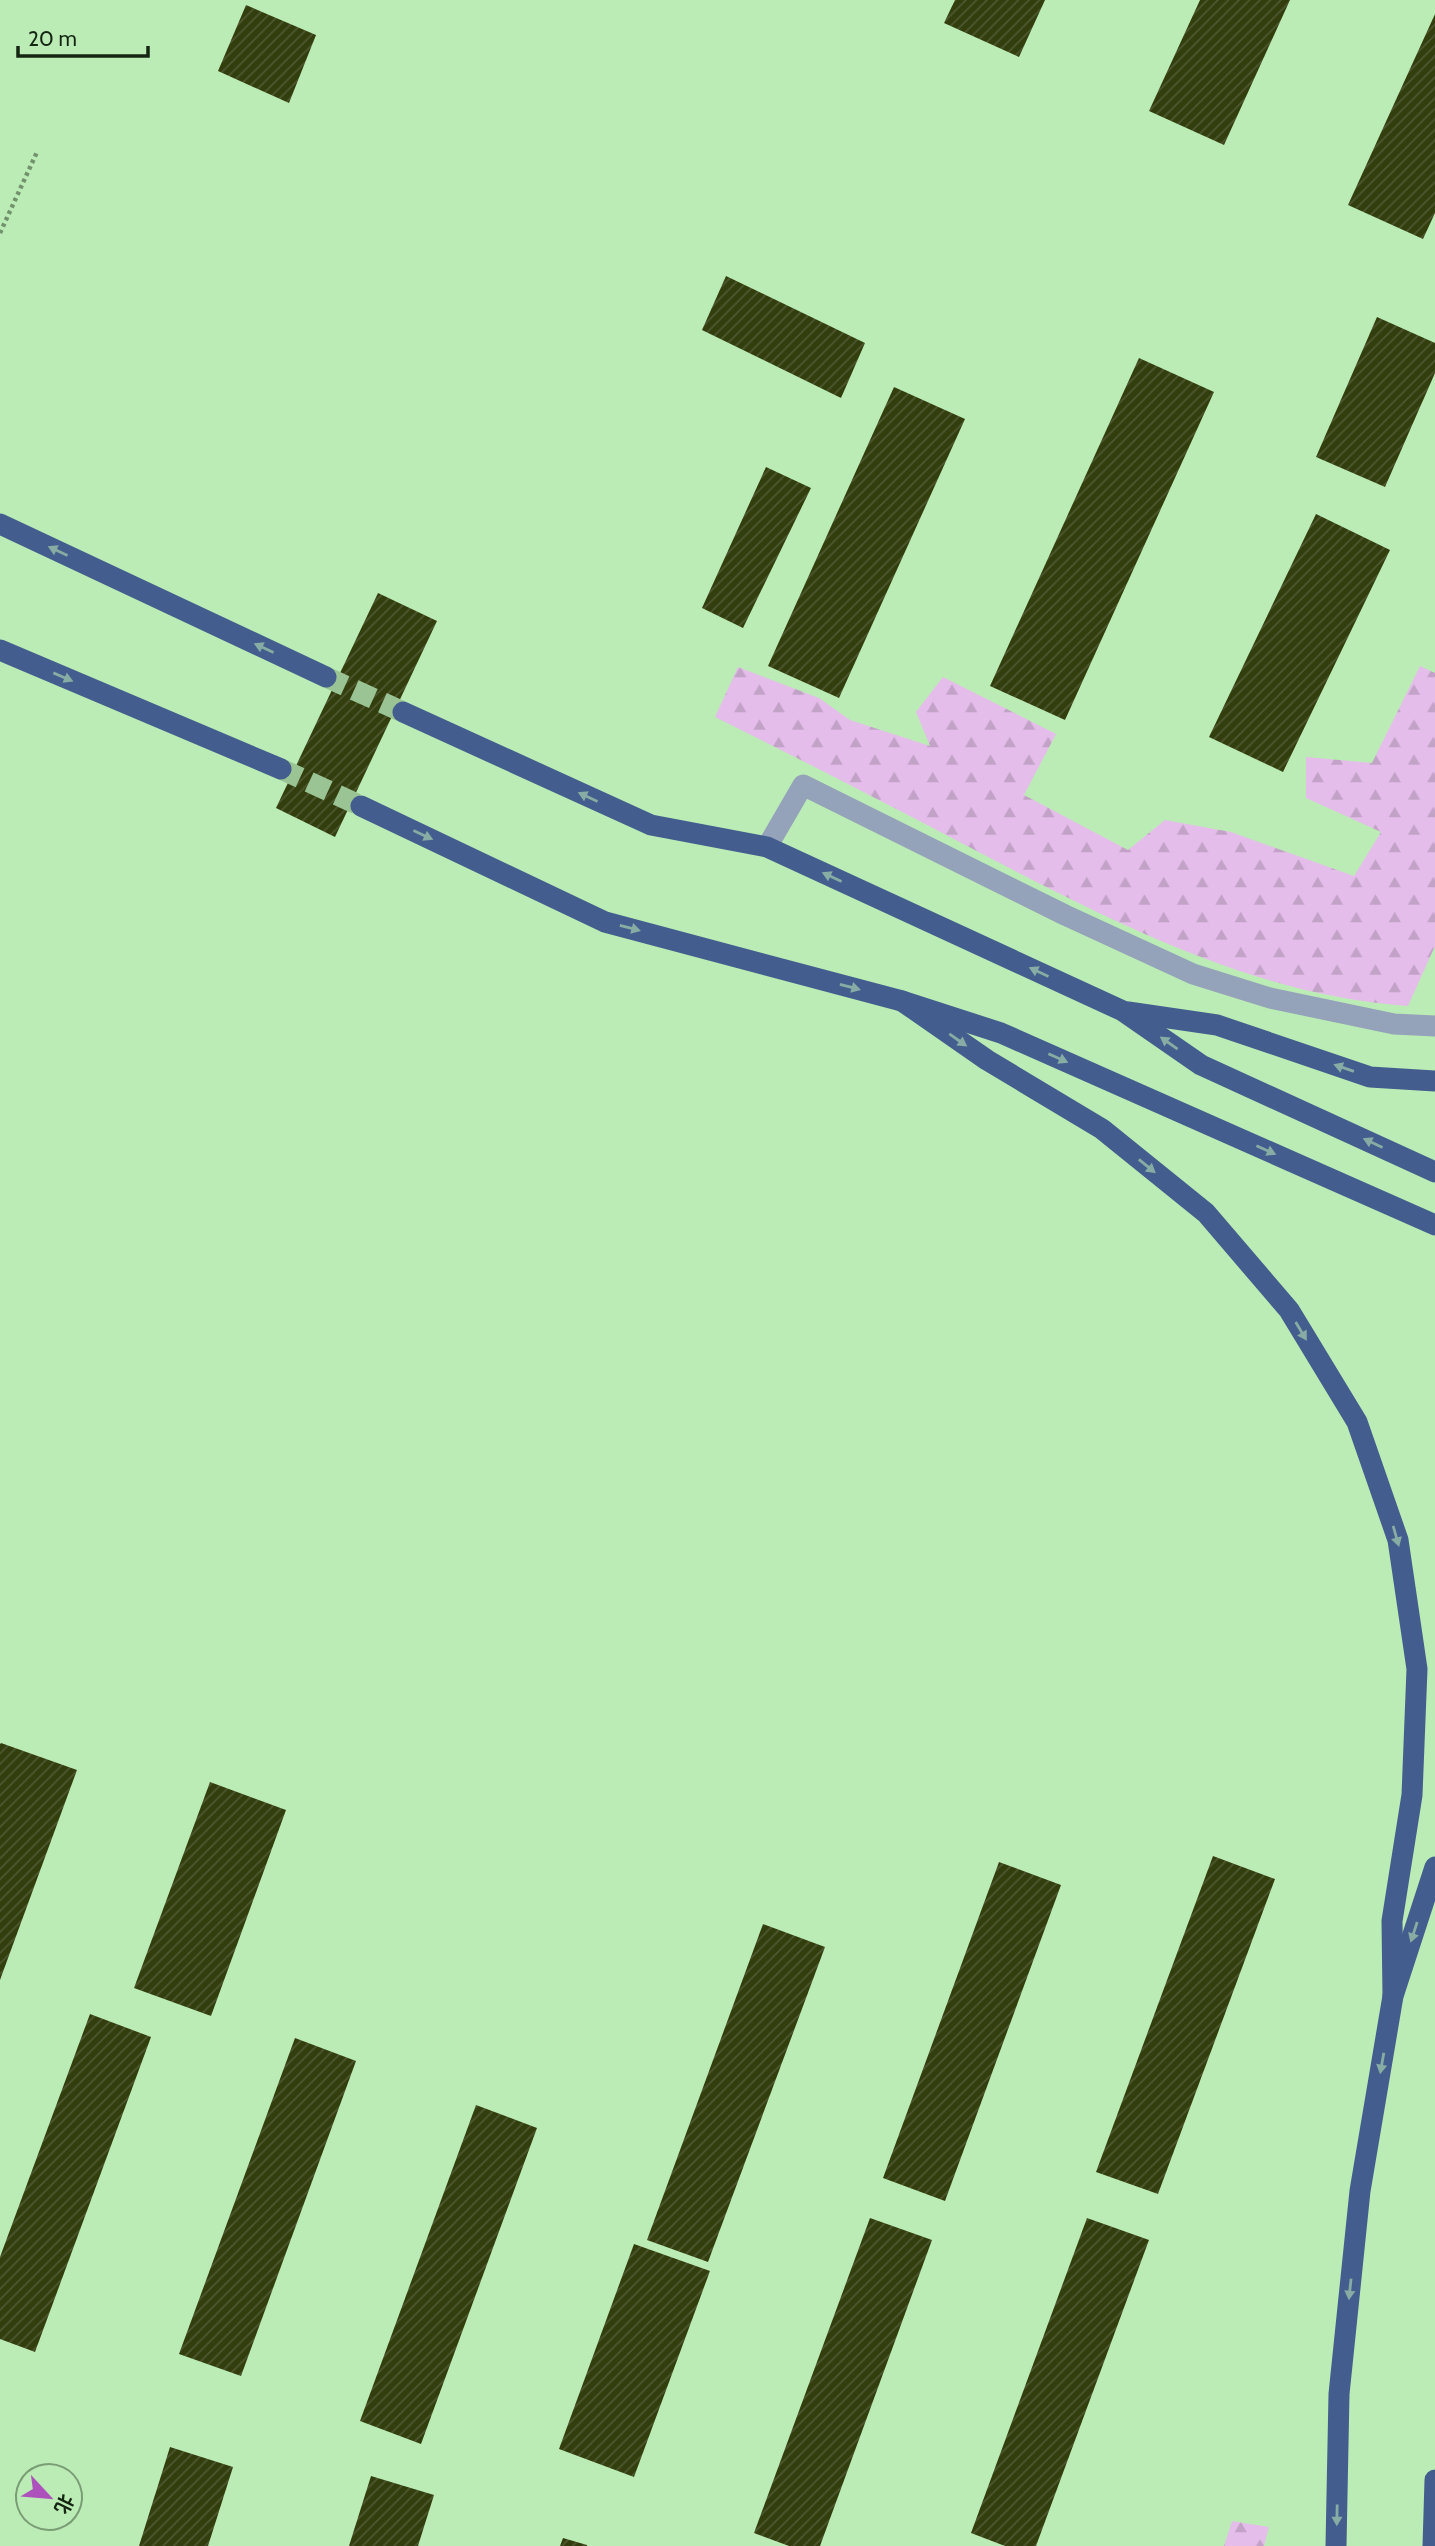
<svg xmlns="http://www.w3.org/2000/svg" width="1435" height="2546" font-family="Cabin,'Noto Sans SC',sans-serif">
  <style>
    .forest { fill: url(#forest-firs) }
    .building { fill: url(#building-hatch) }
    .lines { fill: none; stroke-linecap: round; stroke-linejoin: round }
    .highway-tunnel { stroke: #9ac494; stroke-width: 21; stroke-dasharray: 21 10; stroke-linecap: butt }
    .path { stroke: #71936c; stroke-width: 4.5; stroke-dasharray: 3.5 3.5; stroke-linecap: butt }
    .lane { stroke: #94a2ba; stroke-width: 21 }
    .highway { stroke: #435e8e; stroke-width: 21 }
    .oneway { fill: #86aca3 }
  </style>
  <defs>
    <pattern id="forest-firs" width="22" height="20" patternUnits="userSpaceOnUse" patternTransform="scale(1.75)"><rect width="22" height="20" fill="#e4bdea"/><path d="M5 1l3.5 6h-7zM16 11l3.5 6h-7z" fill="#c3a2c8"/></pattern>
    <pattern id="building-hatch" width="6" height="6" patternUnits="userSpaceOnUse" patternTransform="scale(1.75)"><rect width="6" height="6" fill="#333e0e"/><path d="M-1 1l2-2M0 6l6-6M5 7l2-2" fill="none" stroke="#4e5830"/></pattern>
  </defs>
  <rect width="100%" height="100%" fill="#bcecb5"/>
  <!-- forest -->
  <g class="forest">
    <path d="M1420,666L1435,673V946L1408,1006C1253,996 1105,918 969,847C885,803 800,759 715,717L738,667L819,698L850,720L930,746L916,712L943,677L1056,734L1024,795L1128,850L1165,820L1231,832L1354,876L1381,832L1306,798V757L1372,763Z"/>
    <polygon points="1232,2521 1269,2527 1264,2546 1224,2546"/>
  </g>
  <!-- building -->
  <g class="building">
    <polygon points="955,0 1045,0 1019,57 944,23"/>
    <polygon points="1200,0 1290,0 1224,145 1149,111"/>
    <polygon points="246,5 316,35 289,103 218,71"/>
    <polygon points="1435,14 1435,213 1423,239 1348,205"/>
    <polygon points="726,276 865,343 841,398 702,330"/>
    <polygon points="1377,317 1435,343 1435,373 1385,487 1316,457"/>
    <polygon points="1139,358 1214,392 1065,720 990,686"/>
    <polygon points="894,387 965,419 839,698 768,666"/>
    <polygon points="766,467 811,488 743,628 702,608"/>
    <polygon points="1316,514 1390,550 1283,772 1209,737"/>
    <polygon points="378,593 437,621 335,837 276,808"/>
    <polygon points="1,1743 77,1770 0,1980 0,1744"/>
    <polygon points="210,1782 286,1810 211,2016 134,1988"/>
    <polygon points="1213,1856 1275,1879 1158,2194 1096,2172"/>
    <polygon points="999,1862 1061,1885 945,2201 883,2178"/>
    <polygon points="763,1924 825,1947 708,2262 647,2240"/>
    <polygon points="90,2014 151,2037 35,2352 0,2339 0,2257"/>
    <polygon points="295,2038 356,2061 241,2376 179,2354"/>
    <polygon points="476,2105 537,2128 421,2444 360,2421"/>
    <polygon points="870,2218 932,2240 820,2546 789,2546 754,2533"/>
    <polygon points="1087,2218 1149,2240 1036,2546 1005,2546 971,2533"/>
    <polygon points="634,2244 710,2271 634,2477 559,2449"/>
    <polygon points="170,2447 233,2467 208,2546 139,2546"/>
    <polygon points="371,2476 434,2495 418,2546 349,2546"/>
    <polygon points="563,2538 587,2545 587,2546 560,2546"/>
  </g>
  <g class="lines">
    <!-- highway-tunnel -->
    <g class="highway-tunnel">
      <polyline points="326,677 403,712"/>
      <polyline points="281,769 361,806"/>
    </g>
    <!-- path -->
    <polyline class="path" points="0,233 37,152"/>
    <!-- lane -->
    <polyline class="lane" points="767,847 803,785 1065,915 1193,974 1270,998 1394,1024 1435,1026"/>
    <!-- highway -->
    <g class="highway">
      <polyline points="0,524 326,677"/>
      <polyline points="0,650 281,769"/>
      <polyline points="403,712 651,825 767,847 1123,1011 1201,1065 1435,1172"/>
      <polyline points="361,806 605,922 902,1001 1001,1033 1435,1225"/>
      <polyline points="902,1001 987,1060 1102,1129 1206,1213 1289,1310 1357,1422 1398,1540 1417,1669 1412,1795 1392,1921 1393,1996"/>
      <polyline points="1128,1012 1217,1025 1370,1077 1435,1081"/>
      <polyline points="1336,2546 1339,2394 1360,2191 1393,1996 1435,1867"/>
      <polyline points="1433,2546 1435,2480"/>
    </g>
  </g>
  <!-- one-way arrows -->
  <defs><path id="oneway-solid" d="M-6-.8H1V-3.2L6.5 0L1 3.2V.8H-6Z" transform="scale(1.75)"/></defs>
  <g class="oneway">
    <use href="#oneway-solid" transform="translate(58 551) rotate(-155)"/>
    <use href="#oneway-solid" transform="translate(264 648) rotate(-155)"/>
    <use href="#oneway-solid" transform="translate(63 677) rotate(23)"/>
    <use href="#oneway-solid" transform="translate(588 797) rotate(-155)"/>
    <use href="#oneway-solid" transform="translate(423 835) rotate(25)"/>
    <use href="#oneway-solid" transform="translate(832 877) rotate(-155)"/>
    <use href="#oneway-solid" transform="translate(630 928) rotate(15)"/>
    <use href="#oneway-solid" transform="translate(1039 972) rotate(-155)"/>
    <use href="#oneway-solid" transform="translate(850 987) rotate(15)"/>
    <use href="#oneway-solid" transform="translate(958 1040) rotate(35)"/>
    <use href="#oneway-solid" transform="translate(1169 1043) rotate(-145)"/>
    <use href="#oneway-solid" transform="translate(1058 1058) rotate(24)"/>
    <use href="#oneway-solid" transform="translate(1344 1068) rotate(-161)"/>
    <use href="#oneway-solid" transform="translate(1373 1143) rotate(-155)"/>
    <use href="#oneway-solid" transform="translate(1266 1150) rotate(24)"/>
    <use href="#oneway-solid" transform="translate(1147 1166) rotate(39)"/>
    <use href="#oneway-solid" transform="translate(1301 1331) rotate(59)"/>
    <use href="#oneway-solid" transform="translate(1396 1536) rotate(74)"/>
    <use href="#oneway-solid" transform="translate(1414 1932) rotate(108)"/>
    <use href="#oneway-solid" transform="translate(1382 2063) rotate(100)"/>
    <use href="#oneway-solid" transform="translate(1350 2289) rotate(96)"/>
    <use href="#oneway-solid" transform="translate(1337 2515) rotate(91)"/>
  </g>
  <!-- north arrow -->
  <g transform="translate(49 2497) rotate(116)"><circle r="33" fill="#bcecb5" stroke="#799d74" stroke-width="2"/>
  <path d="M0-5L12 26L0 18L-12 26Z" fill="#ad51bc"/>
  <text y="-10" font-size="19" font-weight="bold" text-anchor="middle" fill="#142612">北</text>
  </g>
  <!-- scale -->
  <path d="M18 46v10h130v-10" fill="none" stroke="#142612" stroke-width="3.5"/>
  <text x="28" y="46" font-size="21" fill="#142612" stroke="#bcecb5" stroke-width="5" paint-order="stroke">20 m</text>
</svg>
